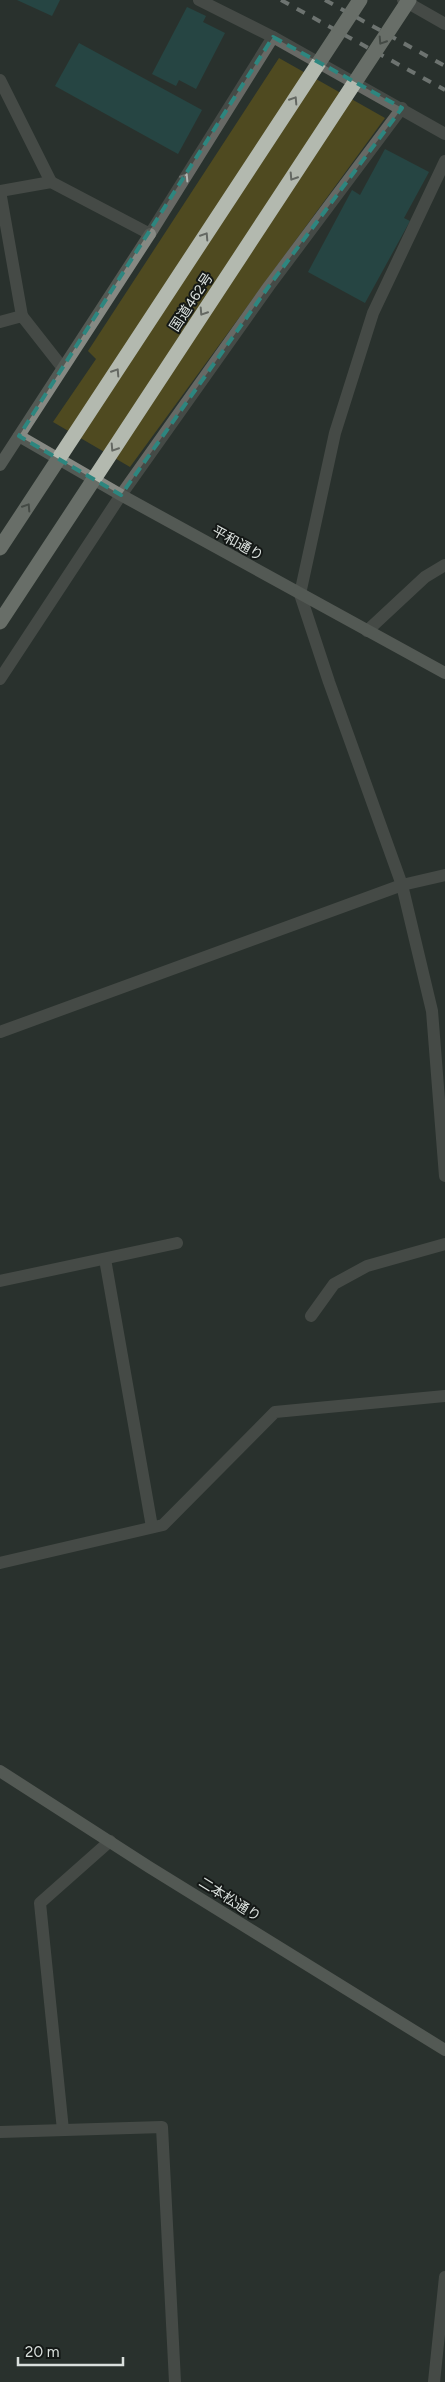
<svg xmlns="http://www.w3.org/2000/svg" width="445" height="2382" font-family="Figtree,'Noto Sans JP',sans-serif">
  <style>
    .green { fill: #4f4a20 }
    .building { fill: #225e5d }
    .lines { fill: none; stroke-linecap: round; stroke-linejoin: round }
    .lane { stroke: #676965; stroke-width: 12 }
    .street { stroke: #676965; stroke-width: 12 }
    .secondary { stroke: #868983; stroke-width: 12 }
    .rail { stroke: #bec4c1; stroke-width: 4; stroke-dasharray: 9 9; stroke-linecap: butt }
    .highway-bridge { stroke: #b3b9af; stroke-width: 15 }
    .oneway { stroke: #646862 }
    .oneway2 { stroke: #b2b6b3 }
    .marked { fill: none; stroke: #2d867f; stroke-width: 4; stroke-dasharray: 10 6; stroke-linejoin: round }
    .labels { text-anchor: middle; stroke-width: 4; stroke-linejoin: round; paint-order: stroke }
    .street-label { font-size: 14px; fill: #dae0dd; stroke: #141816 }
  </style>
  <rect width="100%" height="100%" fill="#29322d"/>
  <!-- green -->
  <polygon class="green" points="279,58 385,118 130,467 53,422 96,359 88,351"/>
  <!-- building -->
  <g class="building">
    <polygon points="17,0 60,0 52,16"/>
    <polygon points="187,7 206,16 203,22 225,33 196,89 179,80 176,86 152,74"/>
    <polygon points="79,43 202,110 178,154 55,86"/>
    <polygon points="385,149 429,172 404,218 410,221 365,303 308,272 352,190 360,195"/>
  </g>
  <g class="lines">
    <!-- lane -->
    <g class="lane">
      <polyline points="0,80 51,182"/>
      <polyline points="0,191 22,316"/>
      <polyline points="0,322 22,316 62,367"/>
      <polyline points="300,594 335,433 373,313 445,161"/>
      <polyline points="367,631 425,577 445,565"/>
      <polyline points="0,1032 402,885 445,875"/>
    </g>
    <!-- street -->
    <g class="street">
      <polyline points="199,0 273,37 445,134"/>
      <polyline points="403,0 445,24"/>
      <polyline points="0,191 51,182 150,234 273,37"/>
      <polyline points="300,594 329,682 402,885 432,1011 445,1176"/>
      <polyline points="0,679 121,495 269,286 402,108"/>
      <polyline points="105,1259 152,1527"/>
      <polyline points="0,1281 177,1243"/>
      <polyline points="311,1316 334,1284 367,1266 445,1244"/>
      <polyline points="0,1563 163,1525 275,1412 445,1396"/>
      <polyline points="63,2130 40,1903 110,1841"/>
      <polyline points="0,2132 162,2127 175,2382"/>
      <polyline points="434,2382 445,2277"/>
    </g>
    <!-- secondary -->
    <g class="secondary">
      <polyline points="19,436 121,495 445,673"/>
      <polyline points="0,465 150,234"/>
      <polyline points="0,1771 149,1867 445,2050"/>
    </g>
    <!-- rail -->
    <g class="rail">
      <polyline points="281,0 445,90"/>
      <polyline points="325,0 445,66"/>
    </g>
    <!-- highway-bridge -->
    <g class="highway-bridge">
      <polyline points="0,548 360,0"/>
      <polyline points="0,622 409,0"/>
    </g>
  </g>
  <!-- one-way arrows -->
  <defs><path id="oneway-chevron" d="M-2-3.5L2.5 0L-2 3.5" fill="none" stroke-width="1.6" stroke-linecap="round" stroke-linejoin="round" transform="scale(1.25)"/></defs>
  <g class="oneway">
    <use href="#oneway-chevron" transform="translate(382 41) rotate(123)"/>
    <use href="#oneway-chevron" transform="translate(294 100) rotate(-57)"/>
    <use href="#oneway-chevron" transform="translate(293 177) rotate(123)"/>
    <use href="#oneway-chevron" transform="translate(205 236) rotate(-57)"/>
    <use href="#oneway-chevron" transform="translate(203 312) rotate(123)"/>
    <use href="#oneway-chevron" transform="translate(116 372) rotate(-57)"/>
    <use href="#oneway-chevron" transform="translate(114 448) rotate(123)"/>
    <use href="#oneway-chevron" transform="translate(27 507) rotate(-57)"/>
  </g>
  <use class="oneway2" href="#oneway-chevron" transform="translate(185 177) rotate(-58)"/>
  <!-- marked area -->
  <path d="M0 0H445V2382H0ZM273,37L402,108L269,286L121,495L19,436Z" fill="#29322d" fill-opacity=".55" fill-rule="evenodd"/>
  <path class="marked" d="M273,37L402,108L269,286L121,495L19,436Z"/>
  <g class="labels">
    <!-- street labels -->
    <g class="street-label">
      <text transform="translate(191 302) rotate(-57)" y="5">国道462号</text>
      <text transform="translate(238 543) rotate(29)" y="5">平和通り</text>
      <text transform="translate(230 1899) rotate(32)" y="5">二本松通り</text>
    </g>
  </g>
  <!-- scale -->
  <path d="M18 2357v8h105v-8" fill="none" stroke="#dae0dd" stroke-width="2.5"/>
  <text x="25" y="2357" font-size="15" fill="#dae0dd" stroke="#141816" stroke-width="4" paint-order="stroke">20 m</text>
</svg>
